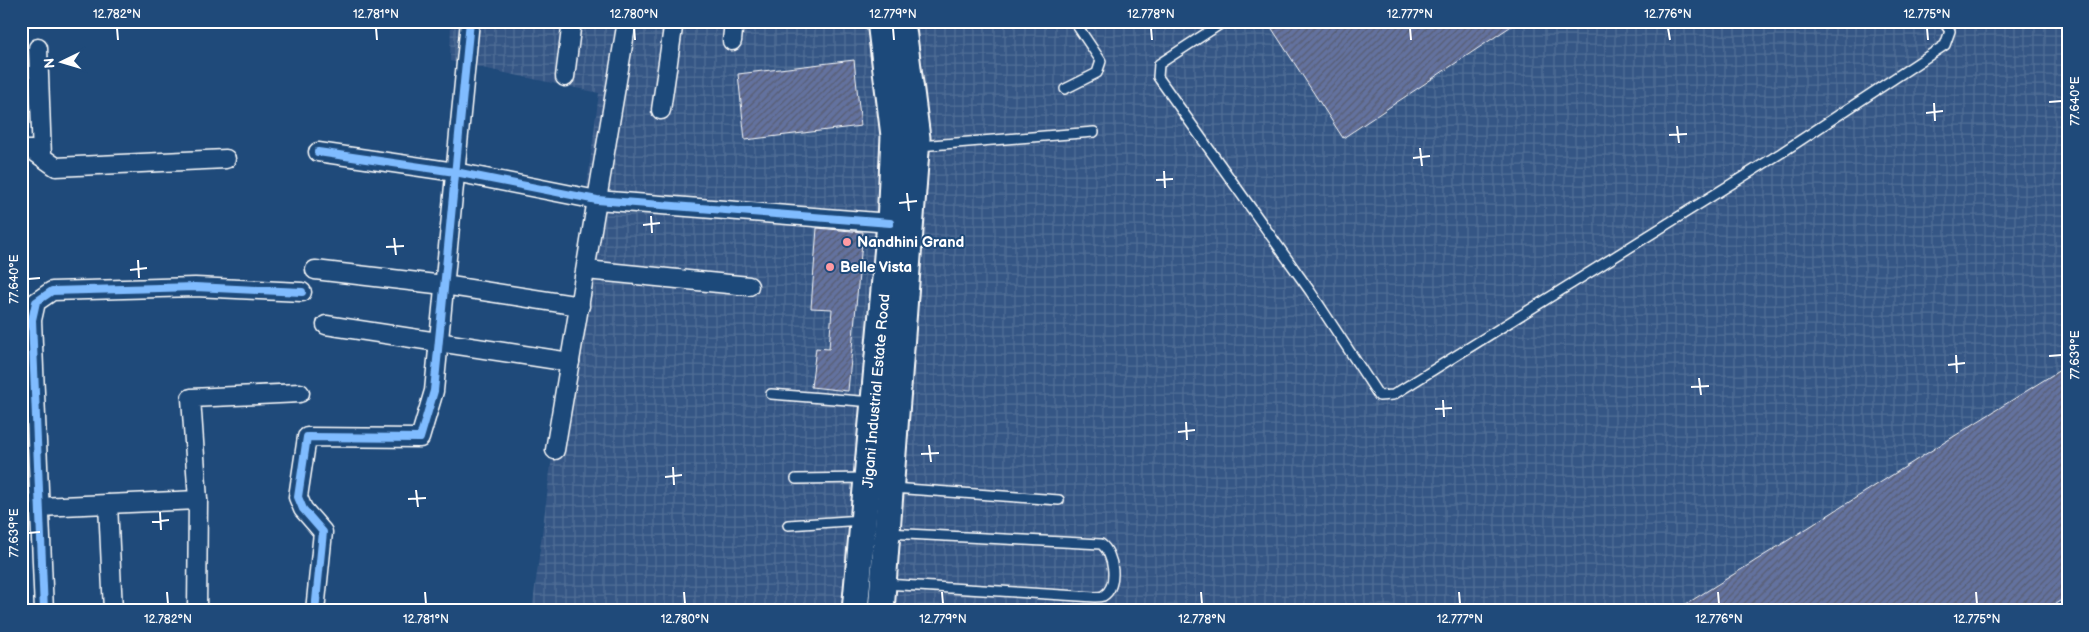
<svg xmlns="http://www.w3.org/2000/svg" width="2089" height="632" font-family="'Balsamiq Sans',sans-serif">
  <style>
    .industrial { fill: url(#industrial-grid) }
    .building { fill: url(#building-hatch); stroke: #fff }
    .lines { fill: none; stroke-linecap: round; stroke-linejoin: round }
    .service-casing { stroke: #fff; stroke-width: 12 }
    .minor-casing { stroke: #fff; stroke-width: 21 }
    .secondary-casing { stroke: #fff; stroke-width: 29 }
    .service { stroke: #1f4a7a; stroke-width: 9 }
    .minor { stroke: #1f4a7a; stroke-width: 18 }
    .secondary { stroke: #1f4a7a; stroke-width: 25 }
    .cycleway-casing { stroke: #1f4a7a; stroke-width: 11 }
    .cycleway { stroke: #80bcff; stroke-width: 8 }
    .ticks { fill: none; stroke: #fff; stroke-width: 2 }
    .poi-dot { fill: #ff9aa2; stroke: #1f4a7a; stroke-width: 2 }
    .labels { text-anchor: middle; stroke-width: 4; stroke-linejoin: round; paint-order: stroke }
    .poi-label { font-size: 15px; font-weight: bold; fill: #fff; stroke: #1f4a7a; text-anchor: start }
    .street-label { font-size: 15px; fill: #fff; stroke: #1f4a7a }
    .neatline { fill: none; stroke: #fff; stroke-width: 2 }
    .ticks-label { font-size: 12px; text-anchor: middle; fill: #fff }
  </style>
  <defs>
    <pattern id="industrial-grid" width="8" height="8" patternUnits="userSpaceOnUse" patternTransform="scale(1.25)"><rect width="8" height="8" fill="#345685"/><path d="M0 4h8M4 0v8" fill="none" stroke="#526f97"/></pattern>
    <pattern id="building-hatch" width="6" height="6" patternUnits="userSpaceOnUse" patternTransform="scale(1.25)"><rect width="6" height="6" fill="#64729f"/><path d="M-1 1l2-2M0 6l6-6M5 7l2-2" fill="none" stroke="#575d71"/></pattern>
  </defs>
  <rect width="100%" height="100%" fill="#1f4a7a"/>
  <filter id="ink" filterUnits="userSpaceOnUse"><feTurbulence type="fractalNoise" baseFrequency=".02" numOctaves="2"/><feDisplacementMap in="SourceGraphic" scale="10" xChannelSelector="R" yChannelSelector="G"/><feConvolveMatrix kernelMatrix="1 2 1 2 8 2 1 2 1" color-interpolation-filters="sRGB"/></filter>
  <g filter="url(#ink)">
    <!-- industrial -->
    <polygon class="industrial" points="451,21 2068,21 2068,611 532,611 599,93 450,61"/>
    <!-- building -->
    <g class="building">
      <polygon points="1267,21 1519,21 1343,138"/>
      <polygon points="854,60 861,126 745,140 738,74"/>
      <polygon points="817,228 863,232 848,391 811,387 816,348 829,349 832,309 811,308"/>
      <polygon points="2068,365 2068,596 2044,611 1675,611"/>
    </g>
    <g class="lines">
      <!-- service casing -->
      <g class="service-casing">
        <g id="service">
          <polyline points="1225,21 1159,64 1158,77 1310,291 1379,396 1393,395 1781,153 1945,45 1950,31 1943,21"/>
          <polyline points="1065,89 1097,73 1101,61 1074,21"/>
          <polyline points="919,146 1094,132"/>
          <polyline points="771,394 873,402"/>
          <polyline points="796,479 866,478"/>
          <polyline points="893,488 1059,500"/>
          <polyline points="788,525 862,520"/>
          <path d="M885,584L1095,597C1097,597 1100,597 1103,596C1119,587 1114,553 1101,544L887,533"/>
        </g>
      </g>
      <!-- minor casing -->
      <g class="minor-casing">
        <g id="minor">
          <polyline points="732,41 734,21"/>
          <polyline points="38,48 42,157"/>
          <polyline points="565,77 572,21"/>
          <polyline points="661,110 674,21"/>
          <polyline points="21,150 32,150 56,167 226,159"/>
          <polyline points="318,152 455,172 597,200 890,223"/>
          <polyline points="315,270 444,285 580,306"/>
          <polyline points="586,270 749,286"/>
          <polyline points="326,325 570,362"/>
          <polyline points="555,450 627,21"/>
          <polyline points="108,504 113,611"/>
          <polyline points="39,507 198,500 191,398 300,393"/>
          <polyline points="44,611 32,320 36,302 52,291 195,287 302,292"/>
          <polyline points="197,611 198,500"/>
          <polyline points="315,611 323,532 303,509 298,497 307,437 420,438 434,391 470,21"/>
        </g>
      </g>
      <!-- secondary casing -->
      <g class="secondary-casing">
        <g id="secondary">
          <polyline points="855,611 890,223 894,136 880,21"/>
          <polyline points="881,611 917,138 902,21"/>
        </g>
      </g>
      <!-- service -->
      <use href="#service" class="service"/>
      <!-- minor -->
      <use href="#minor" class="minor"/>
      <!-- secondary -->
      <use href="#secondary" class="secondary"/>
      <!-- cycleway casing -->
      <g class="cycleway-casing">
        <g id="cycleway">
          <polyline points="318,152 455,172 597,200 890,223"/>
          <polyline points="44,611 32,320 36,302 52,291 195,287 302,292"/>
          <polyline points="315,611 323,532 303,509 298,497 307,437 420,438 434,391 470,21"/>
        </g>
      </g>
      <!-- cycleway -->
      <use href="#cycleway" class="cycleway"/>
    </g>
  </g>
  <!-- ticks -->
  <path class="ticks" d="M117,28L118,40M376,28L377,40M634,28L635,40M893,28L894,40M1151,28L1152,40M1410,28L1411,40M1668,28L1670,40M1927,28L1928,40M2049,102L2062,101M1934,103L1935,121M1926,113L1943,111M1677,126L1679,143M1669,135L1687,134M1420,148L1422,166M1413,158L1430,156M1164,171L1165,188M1156,180L1173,179M907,193L909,211M899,203L917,201M651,216L652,233M643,225L660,223M394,238L396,255M386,247L404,246M138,260L139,278M130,270L147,268M28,279L40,278M1956,355L1957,373M2049,356L2062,355M1948,365L1965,363M1699,378L1701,395M1691,387L1709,386M1443,400L1444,417M1435,409L1452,408M1186,422L1187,440M1178,432L1195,430M929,445L931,462M921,454L939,453M673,467L674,485M665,477L682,475M416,490L418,507M408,499L426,498M160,512L161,530M152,522L169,520M28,533L40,532M167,592L168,604M425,592L426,604M684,592L685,604M942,592L943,604M1201,592L1202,604M1459,592L1460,604M1718,592L1719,604M1976,592L1977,604"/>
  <!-- markers -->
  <g class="poi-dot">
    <circle cx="847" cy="242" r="5"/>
    <circle cx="830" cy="267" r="5"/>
  </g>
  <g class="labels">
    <!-- poi labels -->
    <g class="poi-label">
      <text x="857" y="247">Nandhini Grand</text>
      <text x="840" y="272">Belle Vista</text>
    </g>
    <!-- street labels -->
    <g class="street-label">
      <text transform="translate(876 391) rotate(-85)" y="5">Jigani Industrial Estate Road</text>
    </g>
  </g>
  <!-- margin -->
  <rect width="2089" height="632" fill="none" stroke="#1f4a7a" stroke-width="55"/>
  <!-- north arrow -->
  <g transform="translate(62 62) rotate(265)" stroke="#1f4a7a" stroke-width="4" paint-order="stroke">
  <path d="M0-4L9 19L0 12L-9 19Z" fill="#ffffff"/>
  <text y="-8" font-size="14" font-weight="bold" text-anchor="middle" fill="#ffffff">N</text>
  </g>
  <rect x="28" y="28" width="2034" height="576" class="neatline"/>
  <g class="ticks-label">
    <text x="117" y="18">12.782°N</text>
    <text x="376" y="18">12.781°N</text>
    <text x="634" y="18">12.780°N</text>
    <text x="893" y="18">12.779°N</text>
    <text x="1151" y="18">12.778°N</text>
    <text x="1410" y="18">12.777°N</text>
    <text x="1668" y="18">12.776°N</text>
    <text x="1927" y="18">12.775°N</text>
    <text transform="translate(2075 101) rotate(-90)" y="4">77.640°E</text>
    <text transform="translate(14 279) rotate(-90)" y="4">77.640°E</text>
    <text transform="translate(2075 355) rotate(-90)" y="4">77.639°E</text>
    <text transform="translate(14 533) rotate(-90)" y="4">77.639°E</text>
    <text x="168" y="623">12.782°N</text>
    <text x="426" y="623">12.781°N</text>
    <text x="685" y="623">12.780°N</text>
    <text x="943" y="623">12.779°N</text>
    <text x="1202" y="623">12.778°N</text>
    <text x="1460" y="623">12.777°N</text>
    <text x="1719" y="623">12.776°N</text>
    <text x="1977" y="623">12.775°N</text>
  </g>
</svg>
